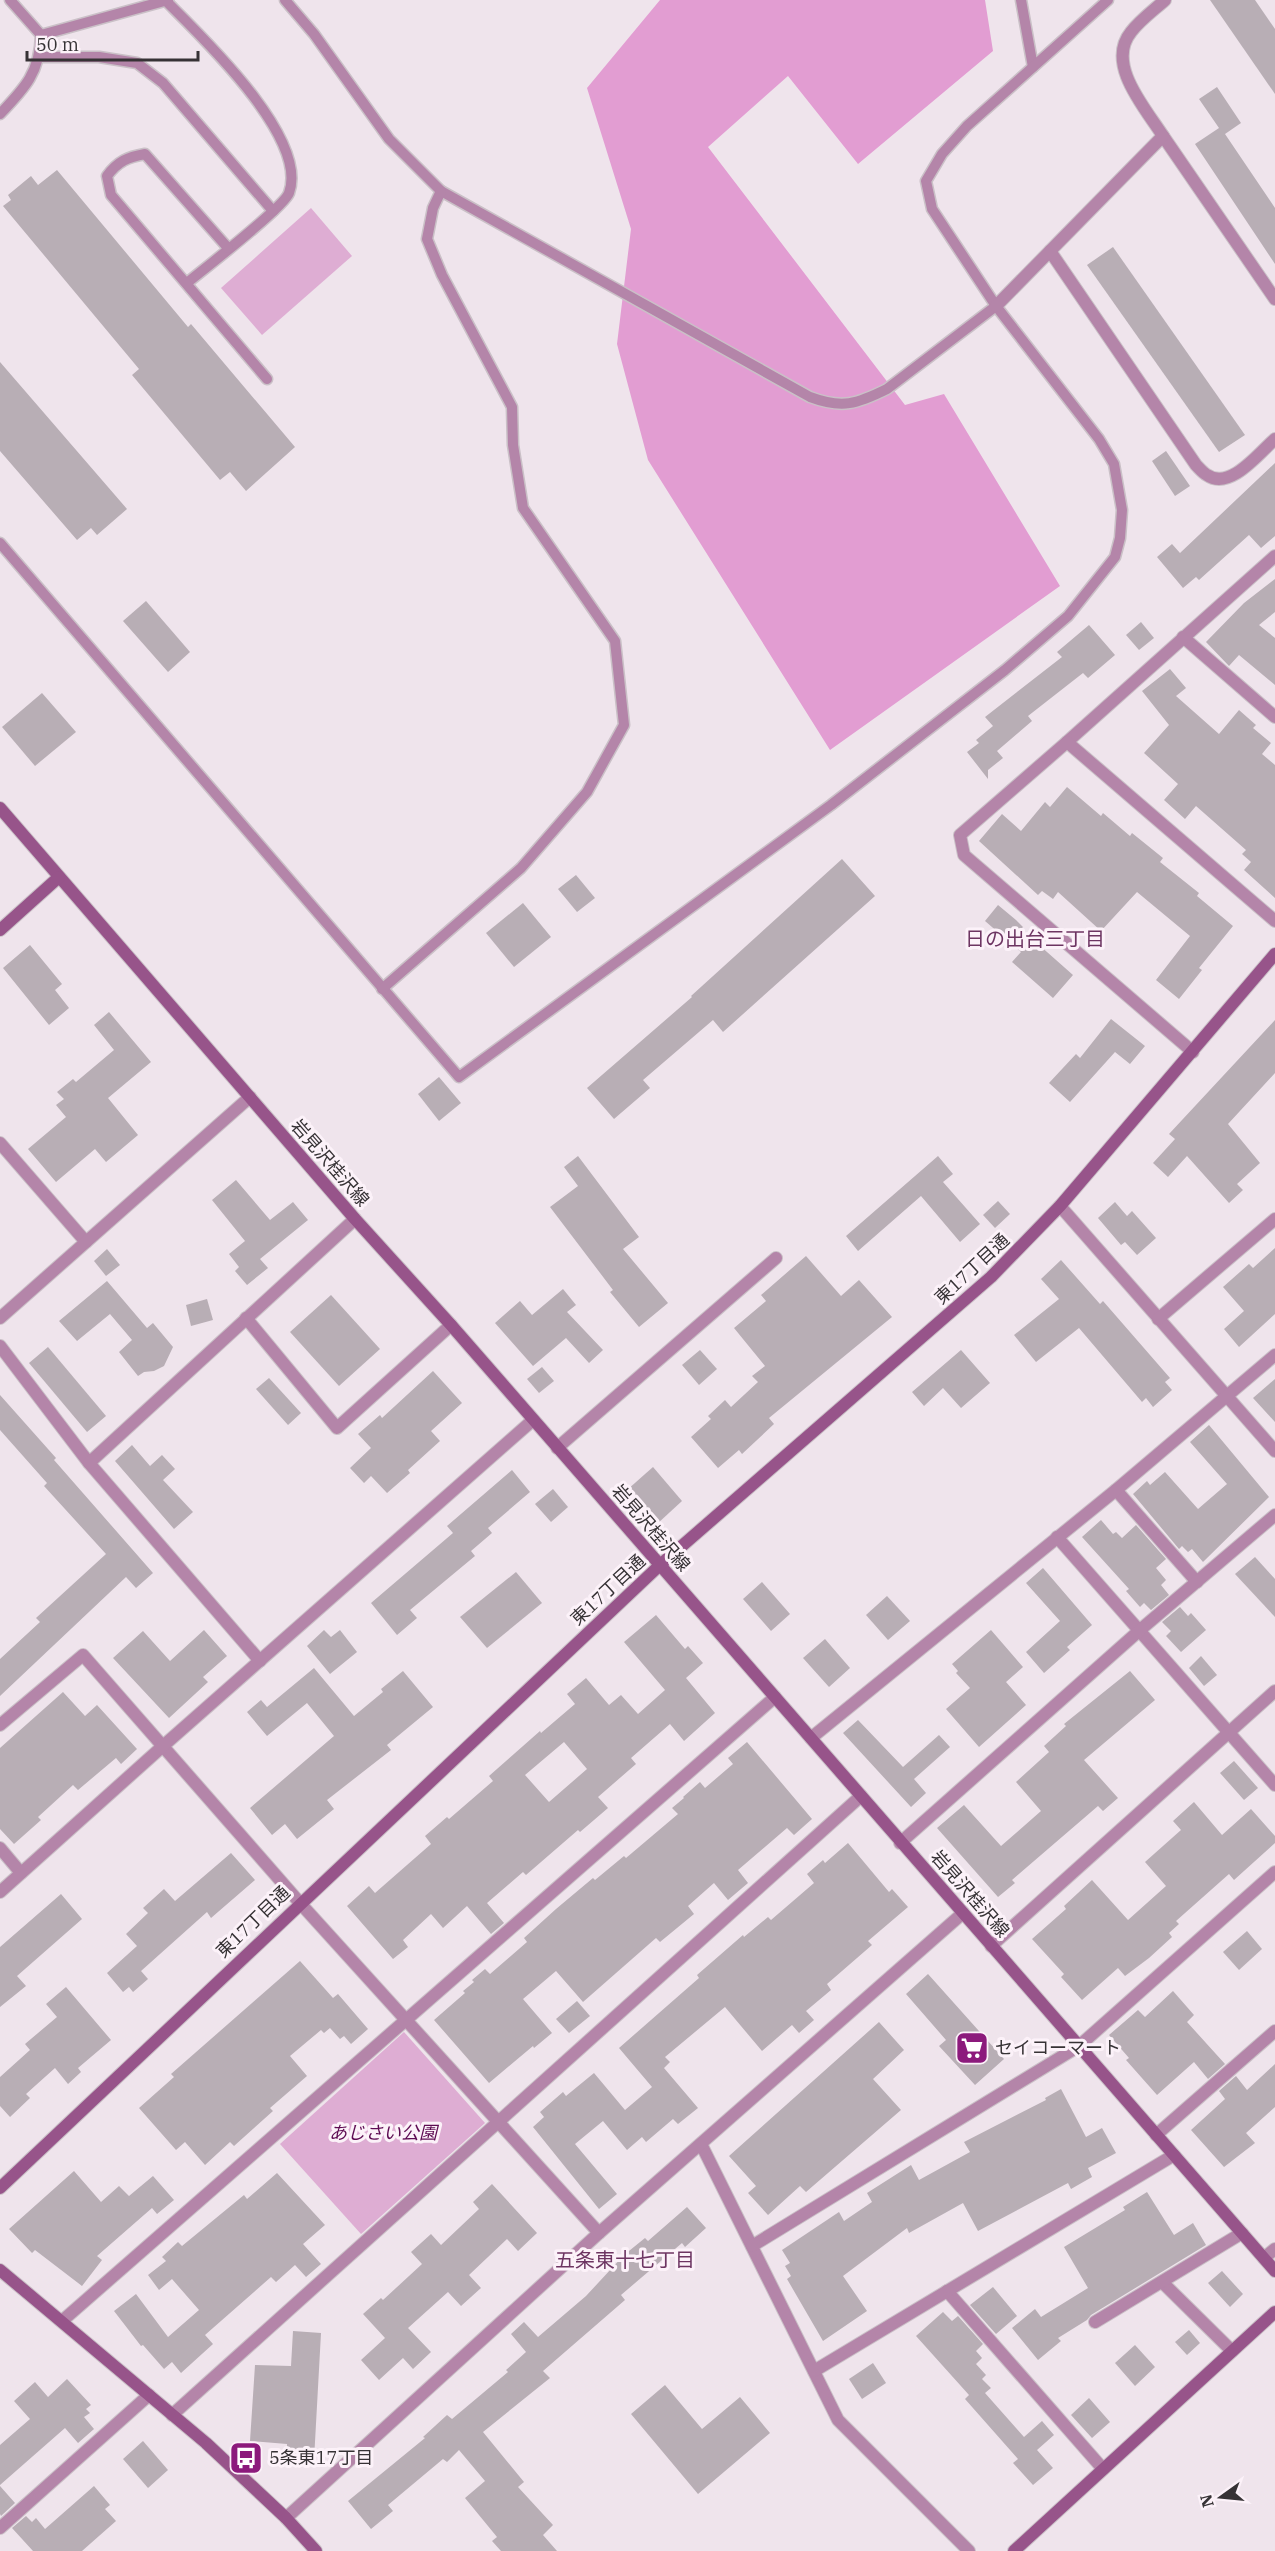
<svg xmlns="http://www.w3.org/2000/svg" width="1275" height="2551" font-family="'IBM Plex Serif','Noto Sans JP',serif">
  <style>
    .green { fill: #deadd3 }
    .forest { fill: #e29dd2 }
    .building { fill: #b8aeb5; fill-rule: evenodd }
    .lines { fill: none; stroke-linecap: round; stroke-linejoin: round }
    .lane-casing { stroke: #cac0c7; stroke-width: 13 }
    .street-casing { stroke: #cac0c7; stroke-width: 14 }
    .secondary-casing { stroke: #cac0c7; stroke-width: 14 }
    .lane { stroke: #b485a9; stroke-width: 10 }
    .street { stroke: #b485a9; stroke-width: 12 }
    .secondary { stroke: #97548a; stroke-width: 12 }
    .labels { text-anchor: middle; stroke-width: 6; stroke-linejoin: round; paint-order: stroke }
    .street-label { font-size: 18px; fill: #363235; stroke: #fcf2f9 }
    .poi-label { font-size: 18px; fill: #363235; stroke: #fcf2f9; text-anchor: start }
    .park-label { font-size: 18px; font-style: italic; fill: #5d0b52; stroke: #fcf2f9 }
    .neighbourhood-label { font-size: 20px; fill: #6d3562; stroke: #fcf2f9 }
  </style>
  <rect width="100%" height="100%" fill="#efe4ec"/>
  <!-- green -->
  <g class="green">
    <polygon points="311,208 352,256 262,335 221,288"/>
    <polygon points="404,2032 485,2123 361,2234 280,2144"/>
  </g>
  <!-- forest -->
  <polygon class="forest" points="660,0 985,0 993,51 858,164 788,76 708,147 905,405 944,394 1060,586 830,750 648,460 617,344 631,229 587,88"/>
  <!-- building -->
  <g class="building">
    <polygon points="1210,0 1255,0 1275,29 1275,94"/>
    <polygon points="1217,87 1241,123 1225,134 1275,208 1275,264 1195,144 1219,128 1199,99"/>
    <polygon points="57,170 188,327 191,324 295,447 246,491 230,472 220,480 132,375 139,369 3,206 11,200 8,195 31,176 38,185"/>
    <polygon points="1113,247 1245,435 1219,452 1087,265"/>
    <polygon points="0,362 127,509 97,535 91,528 77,540 0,451"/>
    <polygon points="1166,451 1190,486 1175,496 1152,461"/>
    <polygon points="1275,463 1275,536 1261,548 1249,535 1199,580 1196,577 1183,588 1157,557 1172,544 1180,553"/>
    <polygon points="1275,579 1275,612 1259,625 1275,638 1275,685 1239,655 1229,666 1206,642 1244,603"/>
    <polygon points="146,601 190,652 168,672 123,621"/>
    <polygon points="1141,622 1154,638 1139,650 1126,635"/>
    <polygon points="1089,625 1115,655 1088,678 1083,673 1028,716 1032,721 997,751 1003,758 988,770 988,779 967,752 979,743 976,740 993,726 985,717 1062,657 1057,652"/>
    <polygon points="1170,669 1186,688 1176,696 1219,734 1239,710 1256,725 1253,728 1271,743 1262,754 1275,765 1275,898 1244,870 1251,862 1242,854 1246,850 1196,806 1185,819 1164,800 1178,784 1144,753 1169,725 1142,691"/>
    <polygon points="42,693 76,732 35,766 2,727"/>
    <polygon points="1067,787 1101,816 1103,813 1130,836 1132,833 1163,858 1160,862 1199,893 1197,896 1233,926 1199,968 1202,970 1179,999 1156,980 1190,936 1137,892 1101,931 1058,892 1053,899 1042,891 1038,895 979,841 1002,814 1021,831 1045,802 1050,807"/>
    <polygon points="842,859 875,896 723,1032 713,1020 643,1080 650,1088 614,1119 587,1088 692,997 691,996"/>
    <polygon points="576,875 595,898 577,912 558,889"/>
    <polygon points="523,903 551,937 514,967 486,933"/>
    <polygon points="998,905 1016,920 1023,927 1021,929 1073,975 1053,998 1012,962 1021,952 985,921"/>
    <polygon points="30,945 62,984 55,990 69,1008 49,1025 3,968"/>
    <polygon points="109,1012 151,1062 108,1098 138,1135 106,1162 95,1149 56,1182 28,1149 66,1117 56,1105 64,1099 57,1092 73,1079 76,1082 114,1050 94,1025"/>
    <polygon points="1111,1019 1145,1046 1130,1064 1115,1052 1070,1102 1049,1083 1076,1054 1080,1058"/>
    <polygon points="1275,1020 1275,1073 1228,1124 1260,1163 1237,1184 1243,1190 1229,1203 1187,1156 1168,1177 1153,1163 1175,1139 1169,1134"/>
    <polygon points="439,1077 461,1103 439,1121 418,1094"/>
    <polygon points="578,1156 639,1237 623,1249 668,1303 639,1327 610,1292 613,1290 550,1207 578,1186 564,1167"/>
    <polygon points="938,1156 953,1174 943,1182 980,1224 960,1242 921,1196 858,1251 846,1236"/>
    <polygon points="236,1180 270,1220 293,1202 308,1220 260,1259 268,1268 247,1285 235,1271 239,1267 229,1254 245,1241 212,1200"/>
    <polygon points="998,1201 1010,1214 995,1228 983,1215"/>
    <polygon points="1115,1202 1127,1216 1132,1211 1156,1238 1137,1255 1125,1242 1121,1245 1098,1218"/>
    <polygon points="1275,1248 1275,1314 1239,1347 1224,1329 1244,1311 1223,1287 1249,1264 1253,1268"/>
    <polygon points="107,1249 120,1265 106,1276 94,1261"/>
    <polygon points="806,1256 841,1296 859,1280 892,1317 769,1418 774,1424 742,1454 739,1450 718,1468 691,1437 711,1419 708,1416 725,1400 731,1407 758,1382 752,1376 765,1366 734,1328 766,1301 761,1295"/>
    <polygon points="1061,1260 1100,1304 1103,1301 1170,1378 1165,1382 1172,1390 1153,1407 1146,1398 1142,1402 1079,1328 1036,1362 1014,1335 1059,1299 1041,1279"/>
    <polygon points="107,1281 147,1328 153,1323 173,1347 164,1366 154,1371 144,1372 138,1376 119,1352 132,1340 110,1314 77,1341 59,1321"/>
    <polygon points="563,1289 576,1305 567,1312 603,1350 589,1363 566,1338 533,1366 495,1323 520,1301 532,1315"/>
    <polygon points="331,1295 380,1349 339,1386 290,1332"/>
    <polygon points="207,1299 213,1320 191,1326 186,1305"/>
    <polygon points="48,1347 106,1416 87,1432 29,1363"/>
    <polygon points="700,1350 717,1369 699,1385 682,1365"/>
    <polygon points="961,1350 990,1383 961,1408 943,1388 924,1406 912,1392"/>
    <polygon points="542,1367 554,1381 539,1393 527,1379"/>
    <polygon points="433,1371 462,1403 431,1431 440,1441 408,1470 410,1473 387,1493 371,1476 364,1483 350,1468 371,1448 358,1434 380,1415 382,1418"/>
    <polygon points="269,1378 301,1413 288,1425 256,1389"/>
    <polygon points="1275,1379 1275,1422 1253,1398"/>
    <polygon points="0,1395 56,1458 54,1460 153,1573 136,1588 126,1577 0,1696 0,1659 40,1622 36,1618 106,1554 44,1486 47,1483 0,1430"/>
    <polygon points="1209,1425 1269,1497 1203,1562 1192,1549 1188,1552 1182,1546 1179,1549 1133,1494 1147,1481 1150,1485 1165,1472 1198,1509 1227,1484 1190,1442"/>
    <polygon points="132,1445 150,1466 162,1455 175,1469 163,1480 193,1512 174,1529 115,1461"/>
    <polygon points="653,1467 682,1501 657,1524 627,1490"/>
    <polygon points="512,1470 530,1492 488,1528 492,1533 471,1551 475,1556 410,1610 417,1618 397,1635 371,1603 453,1533 447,1526"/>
    <polygon points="553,1489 568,1507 551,1522 535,1504"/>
    <polygon points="1101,1520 1113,1534 1116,1532 1122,1538 1136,1525 1166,1559 1156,1568 1166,1580 1161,1585 1169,1595 1151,1610 1144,1603 1140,1607 1126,1591 1129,1589 1082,1537"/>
    <polygon points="1255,1557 1275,1579 1275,1617 1235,1574"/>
    <polygon points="1043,1568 1092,1625 1067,1647 1070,1650 1044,1673 1026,1652 1060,1621 1026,1583"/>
    <polygon points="516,1572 542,1603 487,1648 460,1617"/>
    <polygon points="762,1582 790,1614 771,1631 743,1599"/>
    <polygon points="887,1596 910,1621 888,1640 866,1615"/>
    <polygon points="1180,1607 1188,1616 1191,1613 1206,1630 1181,1652 1166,1636 1171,1631 1162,1622"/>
    <path d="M656,1615L685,1649L688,1646L703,1663L686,1678L715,1713L684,1741L670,1724L631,1758L636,1764L598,1797L608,1808L580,1832L578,1830L526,1875L523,1872L487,1903L504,1923L491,1934L467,1906L443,1928L431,1914L403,1940L408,1947L393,1959L347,1906L369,1886L375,1893L431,1844L425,1836L447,1817L449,1819L493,1781L489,1776L540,1731L541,1733L575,1704L567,1694L586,1678L609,1705L621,1695L638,1714L665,1690L624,1642ZM564,1742L587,1769L549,1802L525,1775Z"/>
    <polygon points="204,1630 227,1656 203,1677 208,1682 169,1718 113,1658 143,1631 170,1661"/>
    <polygon points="324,1630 331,1637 340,1630 357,1652 330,1674 307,1646"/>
    <polygon points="991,1630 1023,1667 1006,1682 1026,1705 979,1747 946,1709 970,1688 956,1673 958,1671 952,1664"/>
    <polygon points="825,1639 850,1668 829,1687 803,1658"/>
    <polygon points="1201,1656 1217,1675 1204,1686 1189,1668"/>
    <polygon points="314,1668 354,1716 383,1692 381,1689 403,1671 433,1707 387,1745 391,1750 327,1800 334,1809 297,1839 285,1824 272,1835 250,1808 334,1736 307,1703 267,1736 247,1712 261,1700 267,1707"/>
    <polygon points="1130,1671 1155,1700 1084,1760 1118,1798 1103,1811 1098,1806 1012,1880 1015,1883 998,1897 937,1828 964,1805 1001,1846 1041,1811 1016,1782 1049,1752 1044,1746 1066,1726 1064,1724"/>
    <polygon points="63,1692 85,1716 97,1705 137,1749 121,1764 116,1758 78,1790 73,1785 38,1817 41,1820 14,1844 0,1829 0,1748"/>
    <polygon points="858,1720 903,1767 939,1735 950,1747 914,1779 926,1793 911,1807 843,1733"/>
    <polygon points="747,1742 812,1819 794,1835 787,1828 738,1870 748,1883 728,1900 714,1883 688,1906 694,1914 660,1942 656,1938 583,2002 556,1971 523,1999 552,2033 534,2048 533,2046 489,2083 434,2020 465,1993 463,1991 474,1982 472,1980 485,1969 490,1974 527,1942 524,1938 556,1909 593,1878 595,1880 624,1856 626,1858 678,1814 672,1808 684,1798 683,1797 700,1782 705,1788 733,1764 728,1758"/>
    <polygon points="1234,1761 1258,1788 1244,1800 1220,1773"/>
    <polygon points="1194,1802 1222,1835 1251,1809 1275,1836 1275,1843 1234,1880 1229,1874 1176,1921 1179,1924 1169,1933 1172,1937 1149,1958 1125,1976 1118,1968 1082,2000 1061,1977 1064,1974 1032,1939 1066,1909 1064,1906 1092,1880 1128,1920 1166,1886 1145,1862 1181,1830 1173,1821"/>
    <polygon points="848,1843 889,1892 892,1889 908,1907 868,1941 872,1945 827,1984 831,1990 806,2011 814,2020 799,2033 792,2025 762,2051 725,2007 665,2057 670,2062 664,2068 698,2108 678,2124 673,2119 646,2142 642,2137 627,2150 603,2121 575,2144 617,2194 599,2209 533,2127 544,2117 540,2112 563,2092 566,2096 594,2073 625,2110 652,2087 619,2048 699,1978 697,1975 743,1935 744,1937 768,1917 771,1920 814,1883 807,1874 823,1860 825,1863"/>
    <polygon points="231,1853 255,1880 211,1918 207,1912 141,1971 148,1979 133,1992 129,1987 123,1992 107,1973 137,1946 126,1934 148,1913 143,1908 164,1889 175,1901"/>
    <polygon points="61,1894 82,1919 17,1976 26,1986 0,2007 0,1947"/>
    <polygon points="1247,1931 1262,1949 1239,1970 1223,1952"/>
    <polygon points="300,1961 333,1998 338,1994 368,2029 351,2044 344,2036 340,2039 330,2028 324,2033 321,2030 290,2056 307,2076 270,2108 273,2111 234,2146 230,2142 205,2165 185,2142 176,2150 139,2108 174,2077 171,2074"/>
    <polygon points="928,1974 1004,2059 975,2085 939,2046 946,2040 906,1994"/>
    <polygon points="66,1987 111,2040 78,2068 81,2072 68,2084 55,2068 26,2094 30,2098 10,2117 0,2106 0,2077 30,2050 25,2044 57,2017 46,2004"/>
    <polygon points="1173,1991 1194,2015 1187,2022 1225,2064 1208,2079 1194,2062 1157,2095 1126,2060 1129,2058 1109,2035 1138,2010 1145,2017"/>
    <polygon points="577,2001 590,2016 569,2033 556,2019"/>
    <polygon points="879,2022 904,2050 873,2079 901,2110 806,2192 800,2186 768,2215 748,2193 756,2186 729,2156"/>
    <polygon points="1275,2064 1275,2107 1246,2133 1255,2143 1224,2167 1191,2130 1225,2099 1219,2091 1236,2076 1247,2090"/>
    <polygon points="1061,2089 1086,2137 1102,2128 1116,2153 1088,2168 1092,2177 1071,2189 1068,2183 978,2231 963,2203 909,2233 907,2228 843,2276 867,2311 823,2341 787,2279 791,2276 785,2266 790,2263 782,2250 839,2212 844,2221 872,2202 867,2193 911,2165 919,2180 970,2152 964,2142 1046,2100 1045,2098"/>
    <polygon points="74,2171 101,2202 119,2186 129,2196 153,2176 174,2200 157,2214 152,2208 97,2256 102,2260 82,2286 35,2250 32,2253 9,2229"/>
    <polygon points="277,2173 325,2225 303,2244 321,2264 306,2277 295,2265 276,2282 271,2277 205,2335 213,2344 181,2373 172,2362 164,2369 143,2345 141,2346 114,2311 136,2294 168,2337 199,2310 172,2279 159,2290 148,2275 166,2261 162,2257 178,2242 182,2246 244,2195 247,2199"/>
    <polygon points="492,2184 537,2233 518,2251 507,2239 469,2275 481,2288 461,2306 448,2292 408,2328 431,2352 413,2369 403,2358 379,2380 361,2360 385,2338 363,2314 381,2298 383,2300 422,2264 411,2252 431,2234 441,2245 479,2209 473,2202"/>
    <polygon points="1147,2192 1174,2235 1193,2223 1206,2245 1091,2315 1087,2320 1058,2338 1061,2341 1038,2360 1012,2328 1035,2309 1041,2317 1088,2288 1064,2247 1125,2210 1123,2207"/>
    <polygon points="687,2207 706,2228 685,2247 682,2243 621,2295 625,2300 543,2371 550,2378 483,2432 524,2482 518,2487 553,2525 543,2535 557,2551 501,2551 492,2541 497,2537 465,2498 485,2481 459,2450 447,2462 443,2459 388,2505 393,2511 371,2529 348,2501 425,2438 423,2437 447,2415 452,2419 508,2372 506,2370 526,2352 511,2334 524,2322 538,2337 586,2296 624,2255 645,2238 648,2241"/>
    <polygon points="1222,2271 1243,2294 1230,2307 1208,2283"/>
    <polygon points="993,2287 1017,2316 996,2334 970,2305"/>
    <polygon points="943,2312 952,2321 958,2316 983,2344 976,2351 982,2358 976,2364 986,2375 982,2379 991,2388 985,2393 1024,2437 1042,2421 1054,2435 1037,2450 1053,2468 1033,2485 1013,2463 1018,2459 965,2399 969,2395 916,2336"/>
    <polygon points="1189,2330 1200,2343 1187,2355 1175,2342"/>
    <polygon points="293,2331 321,2333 314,2460 287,2458 287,2444 250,2441 255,2365 291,2366"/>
    <polygon points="1135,2345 1155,2367 1135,2386 1115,2363"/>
    <polygon points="873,2363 886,2383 862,2399 849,2379"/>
    <polygon points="67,2379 91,2405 86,2409 90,2413 84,2417 94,2429 78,2443 65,2428 0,2485 0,2445 30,2419 14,2401 35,2382 48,2397"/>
    <polygon points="665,2385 702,2429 740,2397 770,2433 698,2494 631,2414"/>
    <polygon points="1089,2398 1110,2422 1092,2438 1071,2415"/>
    <polygon points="143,2441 168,2470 148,2488 123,2459"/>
    <polygon points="0,2486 15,2503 1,2516 0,2514"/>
    <polygon points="94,2486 110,2505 105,2509 116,2521 82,2551 33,2551 12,2528 26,2516 32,2522 36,2518 45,2529"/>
  </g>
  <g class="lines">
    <!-- lane casing -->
    <g class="lane-casing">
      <g id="lane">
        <path d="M285,0L314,34L389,139L441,191L810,397C842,409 857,404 887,389L996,306"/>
        <polyline points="1021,0 1033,67"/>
        <path d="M166,1C202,37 309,138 289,193C284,207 204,269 187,283"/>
        <polyline points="41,35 168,0"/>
        <polyline points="40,57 99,57 137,63 163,83 273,211"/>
        <path d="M0,114C25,88 40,72 41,35L10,0"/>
        <path d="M228,248L145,154C128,157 118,161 107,176L111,195L267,379"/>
        <polyline points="0,543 459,1077 831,805 1005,670 1068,616 1115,557 1120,538 1122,510 1114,464 1099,439 996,306 932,209 926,181 942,154 967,126 1108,0"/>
        <polyline points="382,989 521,868 587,792 624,725 615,641 523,508 513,445 512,407 442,275 427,239 433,208 441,191"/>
      </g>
    </g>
    <!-- street casing -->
    <g class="street-casing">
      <g id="street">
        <polyline points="1163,136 1275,299"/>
        <path d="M1050,251L1196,465C1199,468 1203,473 1207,475C1230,491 1259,453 1275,439"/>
        <path d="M996,306L1163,136C1146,109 1105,64 1131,32C1140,20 1154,10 1165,0"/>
        <polyline points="1183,637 1275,717"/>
        <polyline points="1067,742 1275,556"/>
        <polyline points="1193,1052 964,855 960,835 1067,742 1275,921"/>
        <polyline points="0,1143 86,1242"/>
        <polyline points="1060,1206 1275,1451"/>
        <polyline points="0,1318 250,1097"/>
        <polyline points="246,1318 337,1428 451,1325"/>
        <polyline points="1158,1319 1275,1219"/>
        <polyline points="0,1346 89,1463 260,1661"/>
        <polyline points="557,1448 776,1258"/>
        <polyline points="89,1463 355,1219"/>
        <polyline points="1116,1490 1197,1582"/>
        <polyline points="1057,1537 1275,1785"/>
        <polyline points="0,1725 83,1655 300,1903 599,2233"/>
        <polyline points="811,1738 1116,1490 1275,1355"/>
        <polyline points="900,1843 1140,1630 1275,1515"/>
        <polyline points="0,1848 21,1873"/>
        <polyline points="0,1892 163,1746 533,1420"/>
        <polyline points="991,1946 1275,1691"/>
        <polyline points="1156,2135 1275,2031"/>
        <polyline points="701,2144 838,2420 969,2551"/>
        <polyline points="752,2246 1079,2046 1275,1872"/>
        <polyline points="1264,2258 1275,2249"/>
        <polyline points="1162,2282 1232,2351"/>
        <polyline points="947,2291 1103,2469"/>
        <polyline points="62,2321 775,1697"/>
        <polyline points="1095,2322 1242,2233"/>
        <polyline points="814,2371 1174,2155"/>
        <polyline points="172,2415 861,1796"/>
        <polyline points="286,2518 599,2233 963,1913"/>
        <polyline points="0,2528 149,2395"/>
      </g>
    </g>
    <!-- secondary casing -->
    <g class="secondary-casing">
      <g id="secondary">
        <polyline points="0,808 355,1219 451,1325 1275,2271"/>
        <polyline points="0,930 59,877"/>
        <polyline points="0,2188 660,1565 991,1277 1060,1206 1275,954"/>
        <polyline points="0,2270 206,2443 286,2518 316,2551"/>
        <polyline points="1014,2551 1275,2312"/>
      </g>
    </g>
    <!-- lane -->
    <use href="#lane" class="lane"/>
    <!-- street -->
    <use href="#street" class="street"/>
    <!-- secondary -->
    <use href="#secondary" class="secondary"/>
  </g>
  <!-- icons -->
  <defs>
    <g id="supermarket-square" transform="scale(1.725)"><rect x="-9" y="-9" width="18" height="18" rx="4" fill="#8c1a7c" stroke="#fcf2f9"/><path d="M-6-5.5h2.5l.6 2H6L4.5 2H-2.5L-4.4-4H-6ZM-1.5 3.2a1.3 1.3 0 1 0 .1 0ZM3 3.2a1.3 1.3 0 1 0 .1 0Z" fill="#fff"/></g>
    <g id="bus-square" transform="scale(1.725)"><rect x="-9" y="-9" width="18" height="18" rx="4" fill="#8c1a7c" stroke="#fcf2f9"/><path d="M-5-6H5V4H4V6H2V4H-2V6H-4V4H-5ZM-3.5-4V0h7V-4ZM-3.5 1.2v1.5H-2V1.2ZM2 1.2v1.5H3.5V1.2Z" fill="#fff"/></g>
  </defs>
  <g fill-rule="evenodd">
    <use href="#supermarket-square" x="972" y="2048"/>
    <use href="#bus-square" x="246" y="2458"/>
  </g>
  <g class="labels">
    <!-- street labels -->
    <g class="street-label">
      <text transform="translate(330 1163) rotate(49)" y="6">岩見沢桂沢線</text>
      <text transform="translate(972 1269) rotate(-43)" y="6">東17丁目通</text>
      <text transform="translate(651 1528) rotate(49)" y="6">岩見沢桂沢線</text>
      <text transform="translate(608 1590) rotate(-43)" y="6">東17丁目通</text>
      <text transform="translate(970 1894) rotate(49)" y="6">岩見沢桂沢線</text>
      <text transform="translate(253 1922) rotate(-44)" y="6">東17丁目通</text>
    </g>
    <!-- poi labels -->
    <g class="poi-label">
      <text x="995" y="2054">セイコーマート</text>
      <text x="269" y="2464">5条東17丁目</text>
    </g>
    <!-- park labels -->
    <g class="park-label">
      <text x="383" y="2139">あじさい公園</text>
    </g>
    <!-- neighbourhood labels -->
    <g class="neighbourhood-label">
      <text x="1035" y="946">日の出台三丁目</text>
      <text x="625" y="2267">五条東十七丁目</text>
    </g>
  </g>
  <!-- north arrow -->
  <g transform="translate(1221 2497) rotate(255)" stroke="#fcf2f9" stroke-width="4.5" paint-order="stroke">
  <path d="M0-4.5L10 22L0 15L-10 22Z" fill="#363235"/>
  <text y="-9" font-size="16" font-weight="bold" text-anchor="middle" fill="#363235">N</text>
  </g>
  <!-- scale -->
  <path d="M27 51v9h171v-9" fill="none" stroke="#363235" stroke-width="3"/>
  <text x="36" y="51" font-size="18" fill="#363235" stroke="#fcf2f9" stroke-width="4.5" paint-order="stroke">50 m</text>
</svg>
